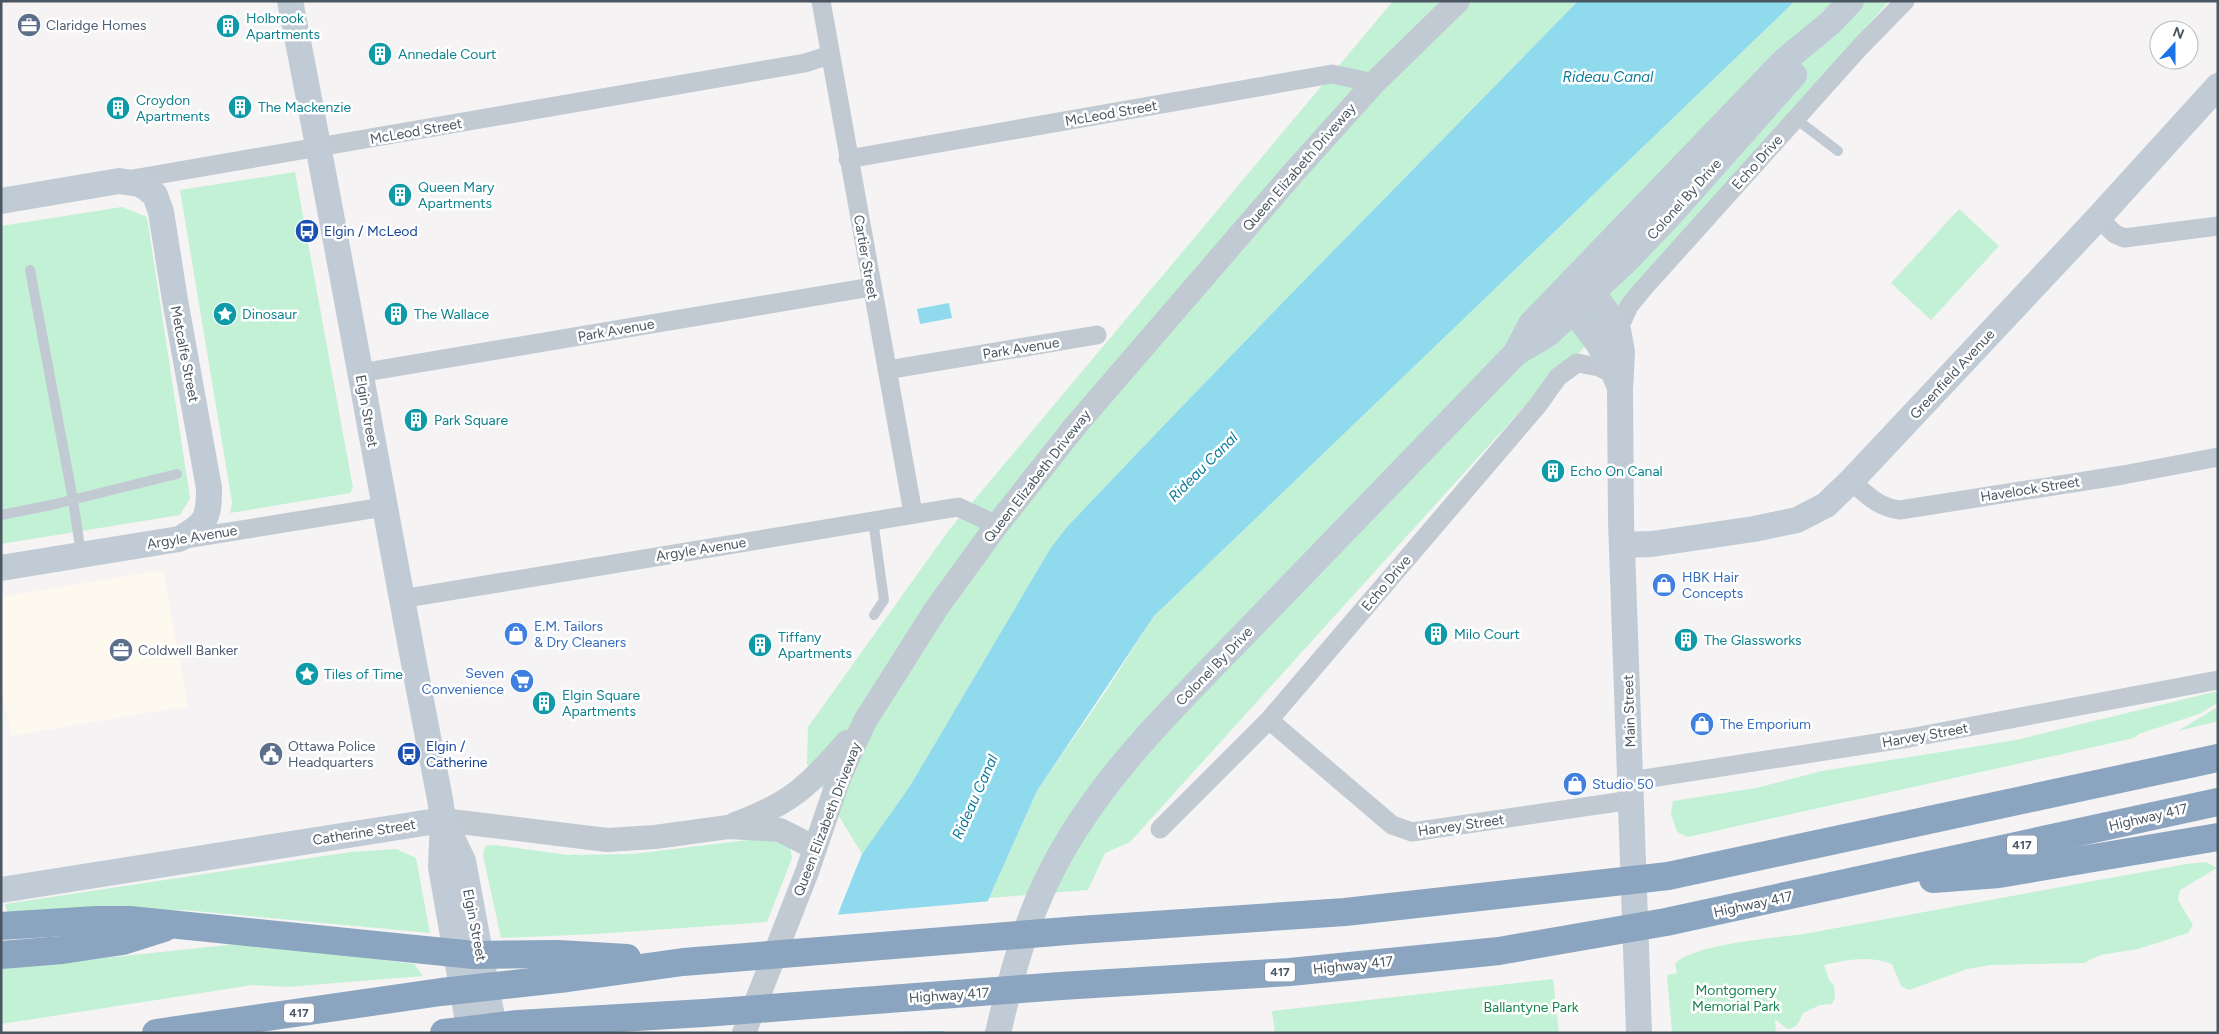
<svg xmlns="http://www.w3.org/2000/svg" width="2219" height="1034" font-family="Figtree,sans-serif">
  <style>
    .commercial { fill: #fdf9ef }
    .green { fill: #c3f1d5 }
    .water { fill: #90daee }
    .pier { fill: #f5f3f3 }
    .lines { fill: none; stroke-linecap: round; stroke-linejoin: round }
    .service { stroke: #c1cad2; stroke-width: 10 }
    .minor { stroke: #c1cad2; stroke-width: 19 }
    .tertiary { stroke: #c1cad2; stroke-width: 24 }
    .secondary { stroke: #c1cbd6; stroke-width: 26 }
    .motorway { stroke: #8ba5c1; stroke-width: 28 }
    .labels { text-anchor: middle; stroke-width: 5; stroke-linejoin: round; paint-order: stroke }
    .shield { fill: #fff; stroke: #808990; stroke-width: 1 }
    .shield-label { font-size: 12px; font-weight: bold; fill: #4a5661 }
    .culture-label { font-size: 14px; fill: #0d838f; stroke: #fff; text-anchor: start }
    .service-label { font-size: 14px; fill: #4e5e75; stroke: #fff; text-anchor: start }
    .street-label { font-size: 14px; fill: #4a5661; stroke: #fff }
    .transit-label { font-size: 14px; fill: #164399; stroke: #fff; text-anchor: start }
    .shop-label { font-size: 14px; fill: #366cbe; stroke: #fff; text-anchor: start }
    .park-label { font-size: 14px; fill: #17864f; stroke: #fff }
    .water-label { font-size: 15px; font-style: italic; fill: #0c7c9b; stroke: #fff }
  </style>
  <rect width="100%" height="100%" fill="#f5f3f3"/>
  <!-- commercial -->
  <polygon class="commercial" points="163,570 188,706 11,736 1,687 1,597"/>
  <!-- green -->
  <g class="green">
    <path d="M1393,1H1578C1407,176 1234,350 1066,528L1050,549L910,786L862,854L807,764L808,727L949,530Z"/>
    <polygon points="1795,1 1889,1 1581,351 1530,400 1130,842 1105,853 1088,890 989,898 1037,791 1104,694 1154,616"/>
    <polygon points="295,172 353,488 350,493 230,513 232,502 180,190"/>
    <polygon points="122,207 147,217 190,498 180,515 1,544 1,226"/>
    <polygon points="1959,209 1999,246 1931,320 1891,283"/>
    <polygon points="2214,692 2218,693 2218,703 2199,714 2139,734 2134,738 1688,837 1677,832 1671,814 1673,801 1756,788 1822,771 2016,740"/>
    <polygon points="2216,708 2218,721 2178,731"/>
    <polygon points="772,837 790,847 792,858 767,922 596,934 501,938 483,855 485,846 495,845 568,855 633,854"/>
    <polygon points="396,849 416,858 430,933 185,910 8,914 5,904 351,852"/>
    <path d="M2206,862L2217,868L2180,890L2178,900L2193,925L2188,933L2138,949L2100,955L2084,963L1991,965L1967,969L1909,990L1901,986L1892,964C1869,955 1847,960 1824,965L1829,980L1834,985L1835,998L1832,1004L1820,1005L1803,1013C1799,1022 1798,1028 1787,1029L1775,1019L1776,1033H1672L1667,975L1677,973L1675,964C1688,946 1774,937 1798,935L2187,864Z"/>
    <polygon points="246,943 414,964 423,976 286,987 253,985 1,1024 1,969"/>
    <polygon points="1553,979 1559,1033 1275,1033 1272,1011"/>
  </g>
  <!-- water -->
  <g class="water">
    <path d="M1578,1H1795L1154,616L1037,791L989,898L944,1033H798L841,906L862,854L910,786L1050,549L1066,528C1234,350 1407,176 1578,1Z"/>
    <polygon points="949,303 952,318 920,324 917,309"/>
  </g>
  <!-- pier -->
  <polygon class="pier" points="991,901 947,1031 795,1033 835,915"/>
  <g class="lines">
    <!-- service -->
    <g class="service">
      <polyline points="1796,119 1838,151"/>
      <polyline points="30,270 73,500 81,554"/>
      <polyline points="1,515 51,505 177,474"/>
      <polyline points="873,520 884,600 874,615"/>
    </g>
    <!-- minor -->
    <g class="minor">
      <polyline points="821,1 913,513"/>
      <polyline points="848,159 1332,74 1374,83"/>
      <polyline points="127,180 805,63 830,55"/>
      <polyline points="2098,218 2115,234 2124,238 2218,226"/>
      <polyline points="1618,330 1629,306 1642,290 1860,47 1905,1"/>
      <polyline points="887,370 1097,335"/>
      <polyline points="360,373 871,287"/>
      <path d="M1851,481C1867,495 1879,508 1900,510L2123,475L2218,457"/>
      <polyline points="185,539 383,507"/>
      <polyline points="401,599 958,507 997,525"/>
      <polyline points="1269,720 1392,825 1412,832 1632,800"/>
      <polyline points="1631,781 1909,738 2218,680"/>
      <polyline points="1160,829 1269,720 1538,405 1558,377 1577,363 1599,367 1615,375"/>
    </g>
    <!-- tertiary -->
    <g class="tertiary">
      <polyline points="443,820 607,840 655,837 728,827 764,829 780,830 815,848"/>
      <path d="M735,824C792,803 808,786 847,742"/>
      <polyline points="744,1033 807,872 838,781 852,749 865,721 936,609 997,525 1076,425 1294,172 1374,83 1458,1"/>
    </g>
    <!-- secondary -->
    <g class="secondary">
      <path d="M290,1C343,267 388,534 440,799L443,820L441,867L470,1033"/>
      <path d="M1,201L119,181L139,184L145,187L155,195L161,212L175,300L209,488C209,519 206,524 179,539L1,568"/>
      <polyline points="1592,293 1607,312 1618,330 1622,352 1620,389 1621,521 1639,1033"/>
      <path d="M1562,300C1586,325 1606,349 1618,383"/>
      <polyline points="1516,353 1548,334 1629,258 1670,215 1794,75"/>
      <polyline points="1622,545 1652,544 1754,529 1797,520 1826,505 1851,481 2098,218 2218,86"/>
      <polyline points="445,823 463,861 495,1033"/>
      <polyline points="1,890 443,820"/>
      <path d="M998,1033C1011,977 1025,923 1051,872C1099,776 1182,699 1255,623C1342,533 1429,443 1516,353L1531,324L1558,296L1784,61L1830,23L1851,1"/>
    </g>
    <!-- motorway -->
    <g class="motorway">
      <polyline points="1933,879 1999,874 2218,837"/>
      <polyline points="1,926 96,920 130,920 474,955 558,954 627,958"/>
      <polyline points="1,955 62,950 123,941 164,928"/>
      <polyline points="156,1033 441,992 568,978 683,962 1079,930 1345,912 1668,876 2218,758"/>
      <polyline points="444,1033 518,1024 704,1013 1061,986 1290,972 1499,951 1666,922 2218,802"/>
    </g>
  </g>
  <!-- icons -->
  <defs>
    <g id="office-disc" transform="scale(1.25)"><circle r="9.5" fill="#5c6f8a" stroke="#fff"/><path d="M-6-3h4V-5.5h4V-3h4V5H-6ZM-1-4.5V-3h2v-1.5ZM-6 0V1H6V0Z" fill="#fff"/></g>
    <g id="building-disc" transform="scale(1.25)"><circle r="9.5" fill="#0f9aa8" stroke="#fff"/><path d="M-4-6H4V6H1V3H-1V6H-4ZM-2.5-4.3h1.7v1.8h-1.7ZM.8-4.3h1.7v1.8H.8ZM-2.5-1h1.7V.8h-1.7ZM.8-1h1.7V.8H.8Z" fill="#fff"/></g>
    <g id="bus-disc" transform="scale(1.25)"><circle r="9.5" fill="#1a4fb4" stroke="#fff"/><path d="M-5-6H5V4H4V6H2V4H-2V6H-4V4H-5ZM-3.5-4V0h7V-4ZM-3.5 1.2v1.5H-2V1.2ZM2 1.2v1.5H3.5V1.2Z" fill="#fff"/></g>
    <g id="sight-disc" transform="scale(1.25)"><circle r="9.5" fill="#0f9aa8" stroke="#fff"/><path d="M0-6L1.8-2.2L6-1.7L2.9 1.2L3.7 5.4L0 3.3L-3.7 5.4L-2.9 1.2L-6-1.7L-1.8-2.2Z" fill="#fff"/></g>
    <g id="shop-disc" transform="scale(1.25)"><circle r="9.5" fill="#3f7fe0" stroke="#fff"/><path d="M-5-2.5h2.3a2.7 3.5 0 0 1 5.4 0H5L5.5 6h-11ZM-1.5-2.5h3a1.5 2.3 0 0 0-3 0Z" fill="#fff"/></g>
    <g id="supermarket-disc" transform="scale(1.25)"><circle r="9.5" fill="#3f7fe0" stroke="#fff"/><path d="M-6-5.5h2.5l.6 2H6L4.5 2H-2.5L-4.4-4H-6ZM-1.5 3.2a1.3 1.3 0 1 0 .1 0ZM3 3.2a1.3 1.3 0 1 0 .1 0Z" fill="#fff"/></g>
    <g id="civic-disc" transform="scale(1.25)"><circle r="9.5" fill="#5c6f8a" stroke="#fff"/><path d="M-.6-6.5H3V-4.5H.6V-3L4-1V1h2V6H-6V1h2V-1L-.6-3ZM-1.2 2.5V6h2.4V2.5Z" fill="#fff"/></g>
  </defs>
  <g fill-rule="evenodd">
    <use href="#office-disc" x="29" y="25"/>
    <use href="#building-disc" x="228" y="26"/>
    <use href="#building-disc" x="380" y="54"/>
    <use href="#building-disc" x="240" y="107"/>
    <use href="#building-disc" x="118" y="108"/>
    <use href="#building-disc" x="400" y="195"/>
    <use href="#bus-disc" x="307" y="231"/>
    <use href="#sight-disc" x="225" y="314"/>
    <use href="#building-disc" x="396" y="314"/>
    <use href="#building-disc" x="416" y="420"/>
    <use href="#building-disc" x="1553" y="471"/>
    <use href="#shop-disc" x="1664" y="585"/>
    <use href="#shop-disc" x="516" y="634"/>
    <use href="#building-disc" x="1436" y="634"/>
    <use href="#building-disc" x="1686" y="640"/>
    <use href="#building-disc" x="760" y="645"/>
    <use href="#office-disc" x="121" y="650"/>
    <use href="#sight-disc" x="307" y="674"/>
    <use href="#supermarket-disc" x="522" y="681"/>
    <use href="#building-disc" x="544" y="703"/>
    <use href="#shop-disc" x="1702" y="724"/>
    <use href="#civic-disc" x="271" y="754"/>
    <use href="#bus-disc" x="409" y="754"/>
    <use href="#shop-disc" x="1575" y="784"/>
  </g>
  <g class="labels">
    <!-- shield labels -->
    <g class="shield">
      <rect x="2007" y="835.5" width="30" height="19" rx="4"/>
      <rect x="1265" y="962.5" width="30" height="19" rx="4"/>
      <rect x="284" y="1003.5" width="30" height="19" rx="4"/>
    </g>
    <g class="shield-label">
      <text x="2022" y="849">417</text>
      <text x="1280" y="976">417</text>
      <text x="299" y="1017">417</text>
    </g>
    <!-- culture labels -->
    <g class="culture-label">
      <text x="246" y="23">Holbrook<tspan x="246" dy="16">Apartments</tspan></text>
      <text x="398" y="59">Annedale Court</text>
      <text x="136" y="105">Croydon<tspan x="136" dy="16">Apartments</tspan></text>
      <text x="258" y="112">The Mackenzie</text>
      <text x="418" y="192">Queen Mary<tspan x="418" dy="16">Apartments</tspan></text>
      <text x="242" y="319">Dinosaur</text>
      <text x="414" y="319">The Wallace</text>
      <text x="434" y="425">Park Square</text>
      <text x="1570" y="476">Echo On Canal</text>
      <text x="1454" y="639">Milo Court</text>
      <text x="778" y="642">Tiffany<tspan x="778" dy="16">Apartments</tspan></text>
      <text x="1704" y="645">The Glassworks</text>
      <text x="324" y="679">Tiles of Time</text>
      <text x="562" y="700">Elgin Square<tspan x="562" dy="16">Apartments</tspan></text>
    </g>
    <!-- service labels -->
    <g class="service-label">
      <text x="46" y="30">Claridge Homes</text>
      <text x="138" y="655">Coldwell Banker</text>
      <text x="288" y="751">Ottawa Police<tspan x="288" dy="16">Headquarters</tspan></text>
    </g>
    <!-- street labels -->
    <g class="street-label">
      <text transform="translate(1111 113) rotate(-10)" y="5">McLeod Street</text>
      <text transform="translate(416 131) rotate(-10)" y="5">McLeod Street</text>
      <text transform="translate(1757 162) rotate(-48)" y="5">Echo Drive</text>
      <text transform="translate(1299 167) rotate(-49)" y="5">Queen Elizabeth Driveway</text>
      <text transform="translate(1684 199) rotate(-48)" y="5">Colonel By Drive</text>
      <text transform="translate(866 257) rotate(80)" y="5">Cartier Street</text>
      <text transform="translate(616 330) rotate(-10)" y="5">Park Avenue</text>
      <text transform="translate(1021 348) rotate(-9)" y="5">Park Avenue</text>
      <text transform="translate(185 354) rotate(79)" y="5">Metcalfe Street</text>
      <text transform="translate(1952 374) rotate(-47)" y="5">Greenfield Avenue</text>
      <text transform="translate(367 411) rotate(80)" y="5">Elgin Street</text>
      <text transform="translate(1037 476) rotate(-52)" y="5">Queen Elizabeth Driveway</text>
      <text transform="translate(2030 489) rotate(-9)" y="5">Havelock Street</text>
      <text transform="translate(192 537) rotate(-9)" y="5">Argyle Avenue</text>
      <text transform="translate(701 549) rotate(-9)" y="5">Argyle Avenue</text>
      <text transform="translate(1386 583) rotate(-50)" y="5">Echo Drive</text>
      <text transform="translate(1214 666) rotate(-46)" y="5">Colonel By Drive</text>
      <text transform="translate(1629 711) rotate(-92)" y="5">Main Street</text>
      <text transform="translate(1925 735) rotate(-10)" y="5">Harvey Street</text>
      <text transform="translate(2148 817) rotate(-13)" y="5">Highway 417</text>
      <text transform="translate(827 819) rotate(-69)" y="5">Queen Elizabeth Driveway</text>
      <text transform="translate(1461 825) rotate(-8)" y="5">Harvey Street</text>
      <text transform="translate(364 832) rotate(-9)" y="5">Catherine Street</text>
      <text transform="translate(1753 904) rotate(-12)" y="5">Highway 417</text>
      <text transform="translate(475 925) rotate(79)" y="5">Elgin Street</text>
      <text transform="translate(1353 965) rotate(-6)" y="5">Highway 417</text>
      <text transform="translate(949 995) rotate(-4)" y="5">Highway 417</text>
    </g>
    <!-- transit labels -->
    <g class="transit-label">
      <text x="324" y="236">Elgin / McLeod</text>
      <text x="426" y="751">Elgin /<tspan x="426" dy="16">Catherine</tspan></text>
    </g>
    <!-- shop labels -->
    <g class="shop-label">
      <text x="1682" y="582">HBK Hair<tspan x="1682" dy="16">Concepts</tspan></text>
      <text x="534" y="631">E.M. Tailors<tspan x="534" dy="16">&amp; Dry Cleaners</tspan></text>
      <text x="504" y="678" text-anchor="end">Seven<tspan x="504" dy="16">Convenience</tspan></text>
      <text x="1720" y="729">The Emporium</text>
      <text x="1592" y="789">Studio 50</text>
    </g>
    <!-- park labels -->
    <g class="park-label">
      <text x="1736" y="995">Montgomery<tspan x="1736" dy="16">Memorial Park</tspan></text>
      <text x="1531" y="1012">Ballantyne Park</text>
    </g>
    <!-- water labels -->
    <g class="water-label">
      <text x="1608" y="82">Rideau Canal</text>
      <text transform="translate(1203 467) rotate(-45)" y="5">Rideau Canal</text>
      <text transform="translate(975 797) rotate(-66)" y="5">Rideau Canal</text>
    </g>
  </g>
  <!-- border -->
  <rect width="2219" height="1034" fill="none" stroke="#4a5661" stroke-width="5"/>
  <!-- north arrow -->
  <g transform="translate(2174 45) rotate(21)"><circle r="24" fill="#ffffff" stroke="#b7bbc0"/>
  <path d="M0-4L9 19L0 12L-9 19Z" fill="#1a73e8"/>
  <text y="-8" font-size="14" font-weight="bold" text-anchor="middle" fill="#4a5661">N</text>
  </g>
</svg>
